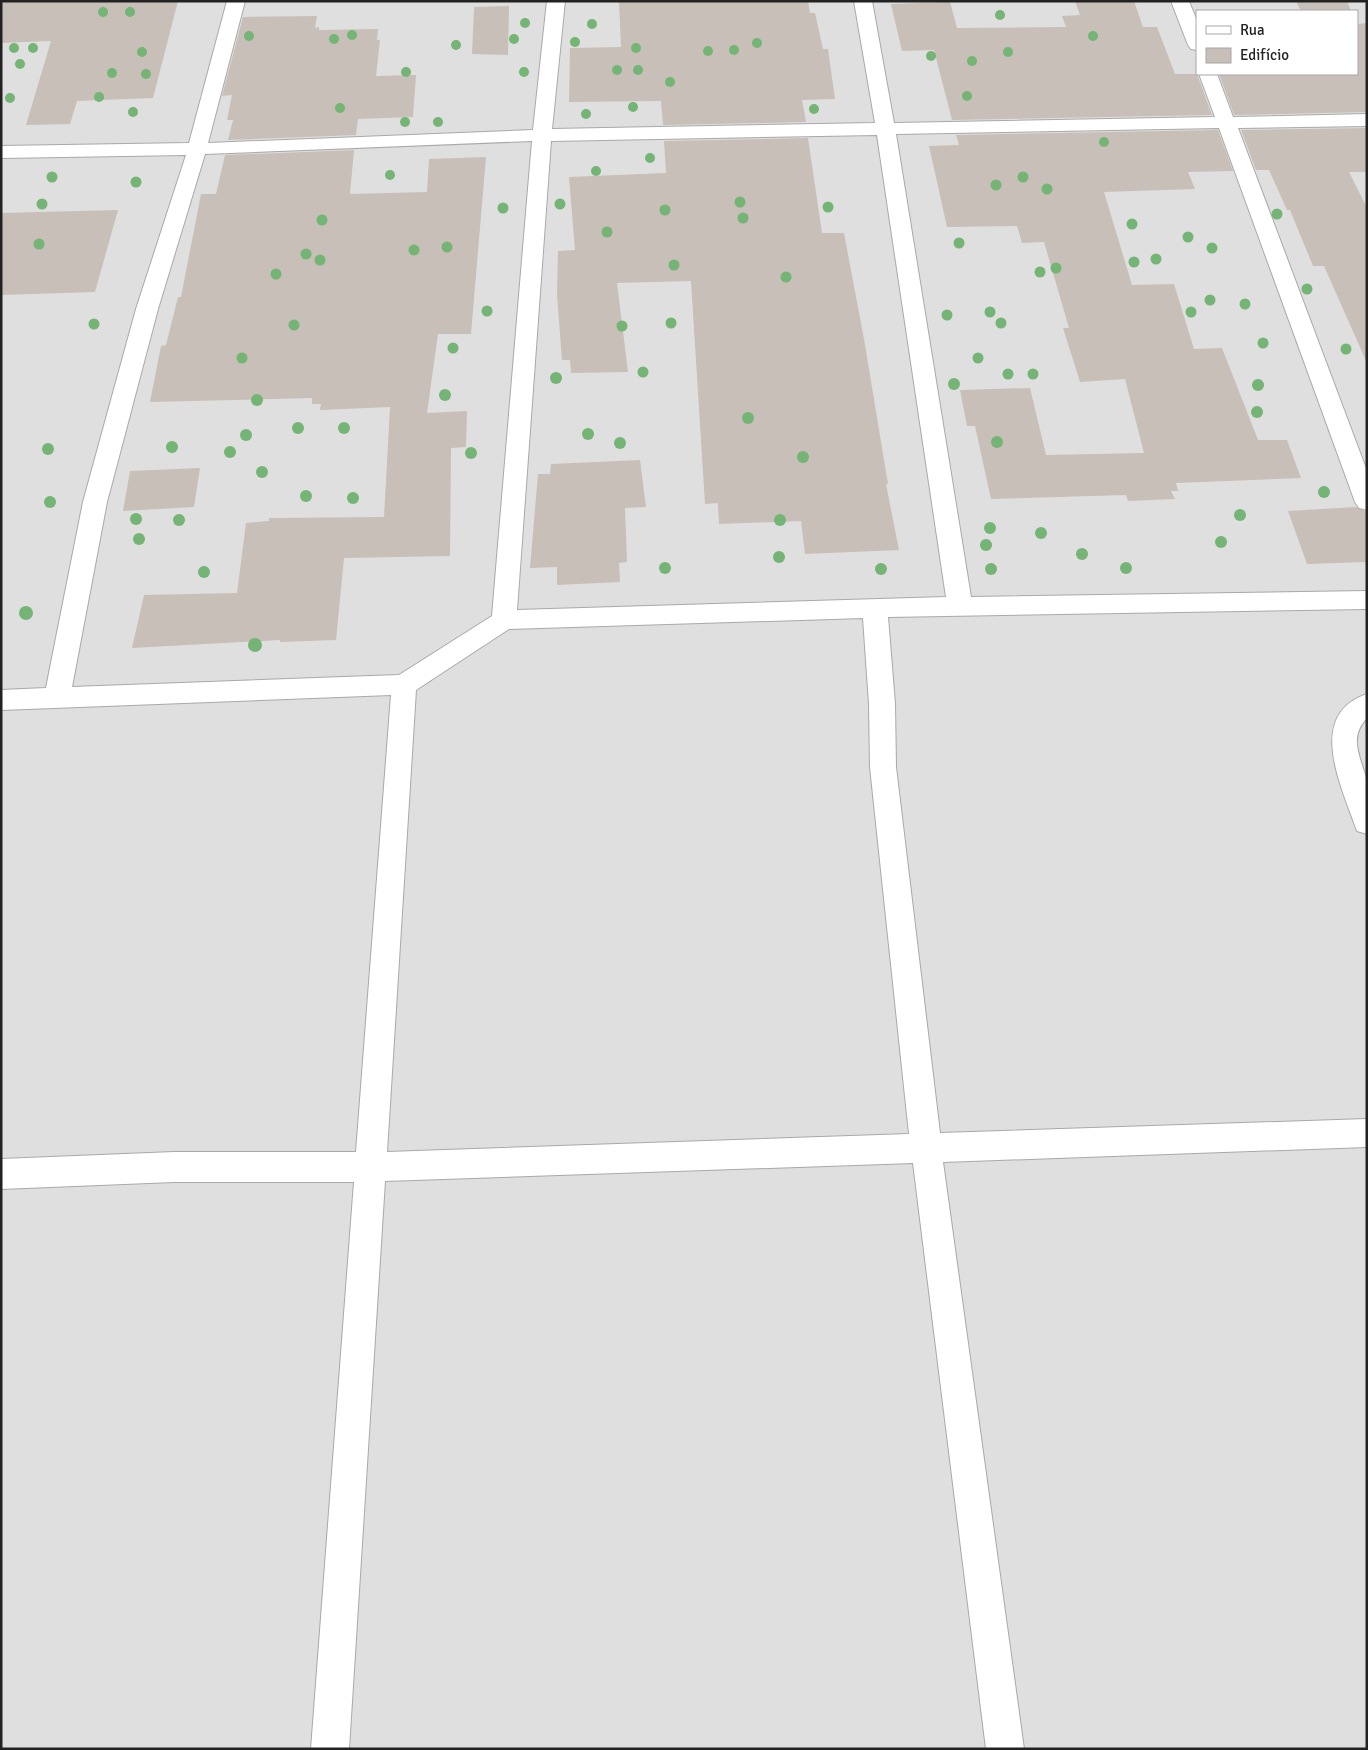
<svg xmlns="http://www.w3.org/2000/svg" width="1368" height="1750" viewBox="0 0 1368 1750" font-family="Signika,sans-serif">
	<style>
		.residential { fill: #e0dfdf; fill-rule: evenodd }
		.building { fill: #c7bfb8 }
		.lines { fill: none; stroke-linecap: round; stroke-linejoin: round }
		.minor-casing { stroke: #a9a9a9; stroke-width: 2 }
		.minor { fill: #fff; fill-rule: evenodd }
		.tree { fill: #74b475 }
	</style>
	<rect width="100%" height="100%" fill="#f2efe9"/>
	<path class="residential" d="M1,1h1366v1748h-1366zM1197,11h160v63h-160z"/>
	<path class="building" d="M1,1h177l-25,97 -76,3 -7,23 -44,1 25,-84 -50,2z
		M619,1h189l2,12h5l8,36h5l7,50 -33,1 4,22 -143,3 -2,-24 -92,1 1,-54 51,-1z
		M1075,1h59l9,26h14l18,47h22l15,41 -260,5 -18,-70 -32,1 -11,-47 59,-2 7,26 109,-1 -4,-11 18,-1z
		M1296,1h51l4,10h-50z
		M509,6l-1,49 -36,-1 2,-47z
		M317,16l-2,12 4,-1v3l59,-1 -1,11h3l-4,36 40,-1 -3,42 -55,2 -2,16 -128,5 5,-20h-6l5,-25 -10,1 21,-79z
		M1367,23v89l-133,3 -15,-41h138v-50z
		M1367,128v44h-18l18,36v155l-43,-97h-11l-23,-56h-3l-18,-40h-13l-15,-40z
		M1218,130l15,41 -45,1 7,17 -91,3 28,93 42,-1 20,65 28,-1 36,92h29l14,38 -125,5 2,8h-7l4,8 -47,2 -2,-6 -135,4 -16,-73h-8l-7,-36 70,-2 16,67 98,-2 -19,-74 -45,3 -17,-54h6l-25,-86 -22,1 -5,-17 -70,1 -18,-81 30,-1 -3,-10z
		M808,138l14,95h22l20,106 24,145h-2l13,66 -94,4 -4,-33 -82,3 -1,-21 -13,1 -14,-223 -74,2 11,89 -57,1 -1,-13h-8l-5,-65 1,-44 17,-1 -6,-73 97,-4 -2,-32z
		M354,150l-4,44 77,-2 2,-33 57,-2 -15,177h-33l-11,79 40,-2 -1,36 -15,1 -1,108 -106,2 -8,82 -56,2v-2l-148,8 12,-53 93,-2 9,-70 23,-2v-3l115,-1 6,-110 -70,3 1,-6h-9v-6l-162,4 11,-56 5,-1 12,-48h3l20,-103h15l9,-39z
		M118,210l-23,82 -94,3v-82z
		M640,460l6,47 -21,1 2,54 -8,1 1,19 -63,3v-18l-27,1 8,-94h12l1,-10z
		M200,468l-6,39 -71,4 7,-40z
		M1356,507l11,5v50l-60,2 -19,-53z"/>
	<g class="lines">
		<g class="minor-casing">
			<path id="minor" d="M227,1h18l-37,142 325,-13 14,-129h18l-13,128 323,-6 -21,-122h18l22,122 321,-6 -16,-43h18l16,43 134,-3v12l-129,2 129,343v39l-8,-2 -4,-6 -136,-374 -323,6 75,463 396,-6v18l-479,8 7,87 1,63 44,366 427,-14v28l-424,15 81,587h-38l-73,-586 -528,18 -36,568h-38l43,-567h-180l-173,7v-30l173,-7h182l35,-457 -390,15v-20l45,-2 37,-186 53,-193 50,-154 -185,3v-12l188,-3zM877,135l69,462 -429,13 34,-469zM532,141l-40,475 -93,59 -327,12 35,-185 51,-193 47,-155zM863,618l6,86 1,63 39,367 -522,18 29,-462 93,-61z
				M1171,1h18l8,20v29l-6,-1 -3,-4z
				M1367,694v24c-20,21 -5,41 0,64 1,16 0,36 0,52l-10,-3 -3,-8c-14,-40 -47,-109 13,-129z"/>
		</g>
		<use href="#minor" class="minor"/>
	</g>
	<g class="tree">
		<circle cx="103" cy="12" r="5"/>
		<circle cx="130" cy="12" r="5"/>
		<circle cx="1000" cy="15" r="5"/>
		<circle cx="525" cy="23" r="5"/>
		<circle cx="592" cy="24" r="5"/>
		<circle cx="352" cy="35" r="5"/>
		<circle cx="249" cy="36" r="5"/>
		<circle cx="1093" cy="36" r="5"/>
		<circle cx="334" cy="39" r="5"/>
		<circle cx="514" cy="39" r="5"/>
		<circle cx="575" cy="42" r="5"/>
		<circle cx="757" cy="43" r="5"/>
		<circle cx="456" cy="45" r="5"/>
		<circle cx="14" cy="48" r="5"/>
		<circle cx="33" cy="48" r="5"/>
		<circle cx="636" cy="48" r="5"/>
		<circle cx="734" cy="50" r="5"/>
		<circle cx="708" cy="51" r="5"/>
		<circle cx="142" cy="52" r="5"/>
		<circle cx="1008" cy="52" r="5"/>
		<circle cx="931" cy="56" r="5"/>
		<circle cx="972" cy="61" r="5"/>
		<circle cx="20" cy="64" r="5"/>
		<circle cx="617" cy="70" r="5"/>
		<circle cx="638" cy="70" r="5"/>
		<circle cx="406" cy="72" r="5"/>
		<circle cx="524" cy="72" r="5"/>
		<circle cx="112" cy="73" r="5"/>
		<circle cx="146" cy="74" r="5"/>
		<circle cx="670" cy="82" r="5"/>
		<circle cx="967" cy="96" r="5"/>
		<circle cx="99" cy="97" r="5"/>
		<circle cx="10" cy="98" r="5"/>
		<circle cx="633" cy="107" r="5"/>
		<circle cx="340" cy="108" r="5"/>
		<circle cx="814" cy="109" r="5"/>
		<circle cx="133" cy="112" r="5"/>
		<circle cx="586" cy="114" r="5"/>
		<circle cx="405" cy="122" r="5"/>
		<circle cx="438" cy="122" r="5"/>
		<circle cx="1104" cy="142" r="5"/>
		<circle cx="650" cy="158" r="5"/>
		<circle cx="596" cy="171" r="5"/>
		<circle cx="390" cy="175" r="5"/>
		<circle cx="52" cy="177" r="5.5"/>
		<circle cx="1023" cy="177" r="5.5"/>
		<circle cx="136" cy="182" r="5.5"/>
		<circle cx="996" cy="185" r="5.5"/>
		<circle cx="1047" cy="189" r="5.5"/>
		<circle cx="740" cy="202" r="5.5"/>
		<circle cx="42" cy="204" r="5.5"/>
		<circle cx="560" cy="204" r="5.5"/>
		<circle cx="828" cy="207" r="5.5"/>
		<circle cx="503" cy="208" r="5.5"/>
		<circle cx="665" cy="210" r="5.5"/>
		<circle cx="1277" cy="214" r="5.5"/>
		<circle cx="743" cy="218" r="5.5"/>
		<circle cx="322" cy="220" r="5.5"/>
		<circle cx="1132" cy="224" r="5.5"/>
		<circle cx="607" cy="232" r="5.5"/>
		<circle cx="1188" cy="237" r="5.5"/>
		<circle cx="959" cy="243" r="5.5"/>
		<circle cx="39" cy="244" r="5.5"/>
		<circle cx="447" cy="247" r="5.5"/>
		<circle cx="1212" cy="248" r="5.5"/>
		<circle cx="414" cy="250" r="5.5"/>
		<circle cx="306" cy="254" r="5.5"/>
		<circle cx="1156" cy="259" r="5.5"/>
		<circle cx="320" cy="260" r="5.5"/>
		<circle cx="1134" cy="262" r="5.5"/>
		<circle cx="674" cy="265" r="5.5"/>
		<circle cx="1056" cy="268" r="5.5"/>
		<circle cx="1040" cy="272" r="5.5"/>
		<circle cx="276" cy="274" r="5.5"/>
		<circle cx="786" cy="277" r="5.5"/>
		<circle cx="1307" cy="289" r="5.5"/>
		<circle cx="1210" cy="300" r="5.5"/>
		<circle cx="1245" cy="304" r="5.5"/>
		<circle cx="487" cy="311" r="5.5"/>
		<circle cx="990" cy="312" r="5.5"/>
		<circle cx="1191" cy="312" r="5.5"/>
		<circle cx="947" cy="315" r="5.5"/>
		<circle cx="671" cy="323" r="5.5"/>
		<circle cx="1001" cy="323" r="5.5"/>
		<circle cx="94" cy="324" r="5.5"/>
		<circle cx="294" cy="325" r="5.5"/>
		<circle cx="622" cy="326" r="5.5"/>
		<circle cx="1263" cy="343" r="5.5"/>
		<circle cx="453" cy="348" r="5.5"/>
		<circle cx="1346" cy="349" r="5.5"/>
		<circle cx="242" cy="358" r="5.5"/>
		<circle cx="978" cy="358" r="5.5"/>
		<circle cx="643" cy="372" r="5.5"/>
		<circle cx="1008" cy="374" r="5.5"/>
		<circle cx="1033" cy="374" r="5.5"/>
		<circle cx="556" cy="378" r="6"/>
		<circle cx="954" cy="384" r="6"/>
		<circle cx="1258" cy="385" r="6"/>
		<circle cx="445" cy="395" r="6"/>
		<circle cx="257" cy="400" r="6"/>
		<circle cx="1257" cy="412" r="6"/>
		<circle cx="748" cy="418" r="6"/>
		<circle cx="298" cy="428" r="6"/>
		<circle cx="344" cy="428" r="6"/>
		<circle cx="588" cy="434" r="6"/>
		<circle cx="246" cy="435" r="6"/>
		<circle cx="997" cy="442" r="6"/>
		<circle cx="620" cy="443" r="6"/>
		<circle cx="172" cy="447" r="6"/>
		<circle cx="48" cy="449" r="6"/>
		<circle cx="230" cy="452" r="6"/>
		<circle cx="471" cy="453" r="6"/>
		<circle cx="803" cy="457" r="6"/>
		<circle cx="262" cy="472" r="6"/>
		<circle cx="1324" cy="492" r="6"/>
		<circle cx="306" cy="496" r="6"/>
		<circle cx="353" cy="498" r="6"/>
		<circle cx="50" cy="502" r="6"/>
		<circle cx="1240" cy="515" r="6"/>
		<circle cx="136" cy="519" r="6"/>
		<circle cx="179" cy="520" r="6"/>
		<circle cx="780" cy="520" r="6"/>
		<circle cx="990" cy="528" r="6"/>
		<circle cx="1041" cy="533" r="6"/>
		<circle cx="139" cy="539" r="6"/>
		<circle cx="1221" cy="542" r="6"/>
		<circle cx="986" cy="545" r="6"/>
		<circle cx="1082" cy="554" r="6"/>
		<circle cx="779" cy="557" r="6"/>
		<circle cx="665" cy="568" r="6"/>
		<circle cx="1126" cy="568" r="6"/>
		<circle cx="881" cy="569" r="6"/>
		<circle cx="991" cy="569" r="6"/>
		<circle cx="204" cy="572" r="6"/>
		<circle cx="26" cy="613" r="7"/>
		<circle cx="255" cy="645" r="7"/>
	</g>
	<rect width="1368" height="1750" fill="none" stroke="#222222" stroke-width="5"/>
	<rect x="1196" y="10" width="162" height="65" fill="#ffffff" stroke="#a7a7a7"/>
	<rect x="1206" y="26" width="25" height="8" fill="#ffffff" stroke="#a7a7a7"/>
	<text x="1240" y="35" font-size="15" fill="#222222">Rua</text>
	<rect x="1206" y="48" width="25" height="15" fill="#c7bfb8" stroke="#a7a7a7"/>
	<text x="1240" y="60" font-size="15" fill="#222222">Edifício</text>
</svg>
